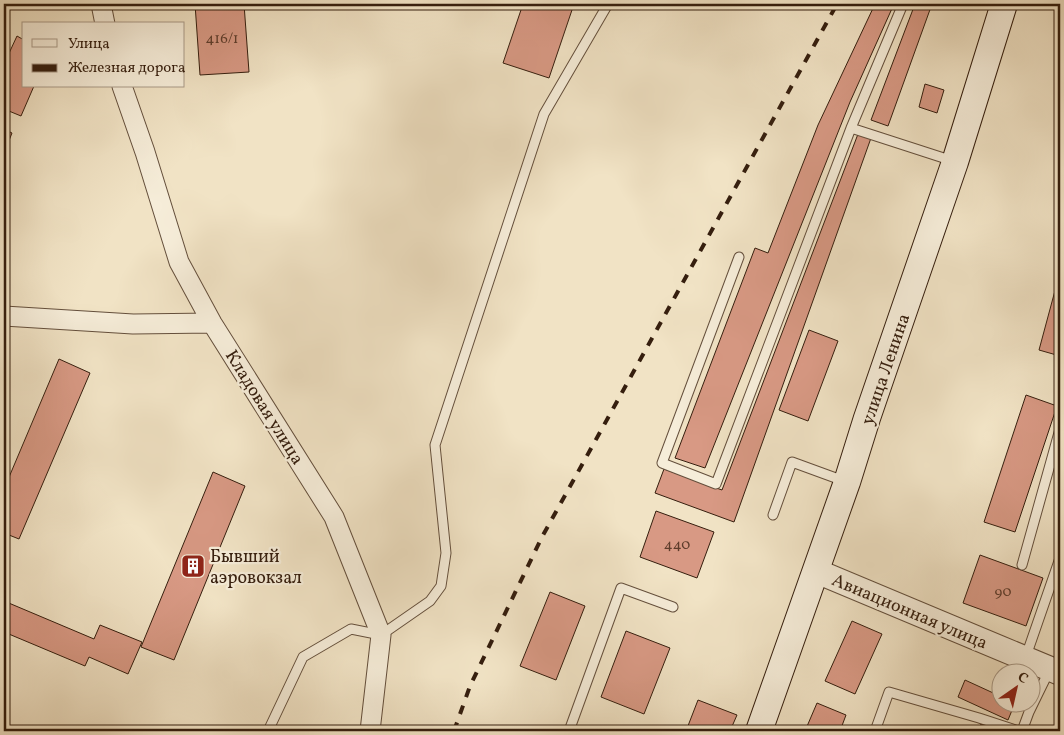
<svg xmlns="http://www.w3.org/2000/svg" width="1064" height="735" viewBox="0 0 1064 735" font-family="Vollkorn,serif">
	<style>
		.building { fill: #d89984; stroke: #351e0e }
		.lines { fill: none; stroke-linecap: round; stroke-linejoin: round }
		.service-casing { stroke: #644f3c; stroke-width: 11 }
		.minor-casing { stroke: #644f3c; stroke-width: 21 }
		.tertiary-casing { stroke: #644f3c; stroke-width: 26 }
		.secondary-casing { stroke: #351e0e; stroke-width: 28 }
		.service { stroke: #f6edd9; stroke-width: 9 }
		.minor { stroke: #f6edd9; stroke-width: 19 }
		.tertiary { stroke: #f6edd9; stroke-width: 24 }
		.secondary { stroke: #f6edd9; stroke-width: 26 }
		.rail { stroke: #351e0e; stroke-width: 4; stroke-dasharray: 9 9; stroke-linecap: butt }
		.labels { text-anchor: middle; stroke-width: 4.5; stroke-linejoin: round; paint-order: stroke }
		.number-label { font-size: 15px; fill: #5e3d2c }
		.street-label { font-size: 18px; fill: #351e0e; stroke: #f6edd9 }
		.poi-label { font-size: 18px; fill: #351e0e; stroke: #f6edd9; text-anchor: start }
	</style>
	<rect width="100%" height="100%" fill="#f1e3c5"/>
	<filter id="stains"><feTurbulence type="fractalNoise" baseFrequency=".004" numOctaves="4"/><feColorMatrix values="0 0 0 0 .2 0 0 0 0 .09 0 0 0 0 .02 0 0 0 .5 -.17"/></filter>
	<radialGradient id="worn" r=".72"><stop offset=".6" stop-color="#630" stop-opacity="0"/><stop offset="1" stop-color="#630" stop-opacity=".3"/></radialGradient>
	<path class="building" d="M195,4h49l5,68 -49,3z
		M523,4h51l-25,74 -46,-15z
		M875,4h19l-44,98 -145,366 -30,-10 80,-210 13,5 50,-128z
		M915,4h17l-44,122 -17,-6z
		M17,36l7,4v46h10l-13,30 -17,-7v-45z
		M925,84l19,6 -7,23 -18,-6z
		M4,129l8,4 -8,20z
		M858,134l13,4 -137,384 -79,-29 9,-24 58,21z
		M1060,272v84l-21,-6z
		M809,330l29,11 -30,80 -29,-11z
		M59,359l31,14 -71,166 -15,-6v-44z
		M1026,395l31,11 -42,126 -31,-10z
		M213,472l32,14 -71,174 -33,-13z
		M656,511l58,21 -17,46 -57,-21z
		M980,555l63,23 -17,48 -63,-23z
		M4,559l4,2 -4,10z
		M550,592l35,14 -29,74 -36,-14z
		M4,601l90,38 6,-14 42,17 -14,32 -39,-17 -4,9 -81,-34z
		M852,621l30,13 -27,60 -30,-13z
		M626,631l44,17 -26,66 -43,-17z
		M965,680l37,17v5l13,1 -7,17 -50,-23z
		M698,700l39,15 -7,16h-44z
		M817,703l29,12 -6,16h-35z
		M1060,719v12h-5z
		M981,724l15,7h-18z
		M45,726l9,5h-11z"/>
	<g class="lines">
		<g class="service-casing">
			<path id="service" d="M851,128l102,33
				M739,257l-77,206 54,21 135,-356 52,-124
				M773,515l19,-53 52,19
				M1022,565l38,-136
				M1025,659l35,-101
				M268,731l35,-74 48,-28 30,6 49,-34 11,-15 5,-33 -11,-108 109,-331 64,-110
				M569,731l52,-143 52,19
				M875,731l14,-39 90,26 40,13
				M1022,731l7,-19 21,-43"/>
		</g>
		<g class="minor-casing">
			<path id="minor" d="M101,4l4,20
				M122,86l23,66 34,110 33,61 122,194 47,118 -11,96
				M4,316l129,8 79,-1"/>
		</g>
		<g class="tertiary-casing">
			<path id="tertiary" d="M816,571l184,77 60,25"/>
		</g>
		<g class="secondary-casing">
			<path id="secondary" d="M759,731l88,-249 20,-64 88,-256 49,-158"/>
		</g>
		<use href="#service" class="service"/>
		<use href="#minor" class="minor"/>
		<use href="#tertiary" class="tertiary"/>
		<use href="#secondary" class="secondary"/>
		<path class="rail" d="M454,731l16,-45 72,-149 295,-533"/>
	</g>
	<defs>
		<g id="building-square" transform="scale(1.25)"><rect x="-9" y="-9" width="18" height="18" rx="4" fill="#8f2418" stroke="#f6edd9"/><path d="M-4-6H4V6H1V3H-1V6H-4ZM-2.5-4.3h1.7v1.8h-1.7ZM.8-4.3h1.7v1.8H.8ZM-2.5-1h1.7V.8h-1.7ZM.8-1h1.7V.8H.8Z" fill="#fff"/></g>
	</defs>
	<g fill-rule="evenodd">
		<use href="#building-square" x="193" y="566"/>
	</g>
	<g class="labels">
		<g class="number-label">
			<text x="222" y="43">416/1</text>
			<text x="677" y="549">440</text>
			<text x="1003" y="596">90</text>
		</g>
		<g class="street-label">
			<text transform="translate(885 369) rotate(-71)" y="6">улица Ленина</text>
			<text transform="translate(265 407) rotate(58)" y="6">Кладовая улица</text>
			<text transform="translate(910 611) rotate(23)" y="6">Авиационная улица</text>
		</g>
		<g class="poi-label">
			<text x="210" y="562">Бывший<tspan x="210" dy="21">аэровокзал</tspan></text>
		</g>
	</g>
	<rect width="1064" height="735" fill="none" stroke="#f1e3c5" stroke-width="20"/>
	<rect x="5" y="5" width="1054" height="725" fill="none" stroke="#351e0e" stroke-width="2.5"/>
	<rect x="10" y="10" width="1044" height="715" fill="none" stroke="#351e0e"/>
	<rect x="22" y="22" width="162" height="65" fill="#f6edd9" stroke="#a99a88"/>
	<rect x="32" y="39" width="25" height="8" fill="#f6edd9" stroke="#a99a88"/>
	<text x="68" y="48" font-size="15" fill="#351e0e">Улица</text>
	<rect x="32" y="64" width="25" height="8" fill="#351e0e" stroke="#a99a88"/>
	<text x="68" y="72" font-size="15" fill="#351e0e">Железная дорога</text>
	<g transform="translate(1016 688) rotate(34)"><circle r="24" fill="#f6edd9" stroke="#a99a88"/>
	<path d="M0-4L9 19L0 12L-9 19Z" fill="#8f2418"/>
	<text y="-8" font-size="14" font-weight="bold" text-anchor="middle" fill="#351e0e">С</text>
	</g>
	<rect width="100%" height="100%" filter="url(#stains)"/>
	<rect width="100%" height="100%" fill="url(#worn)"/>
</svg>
